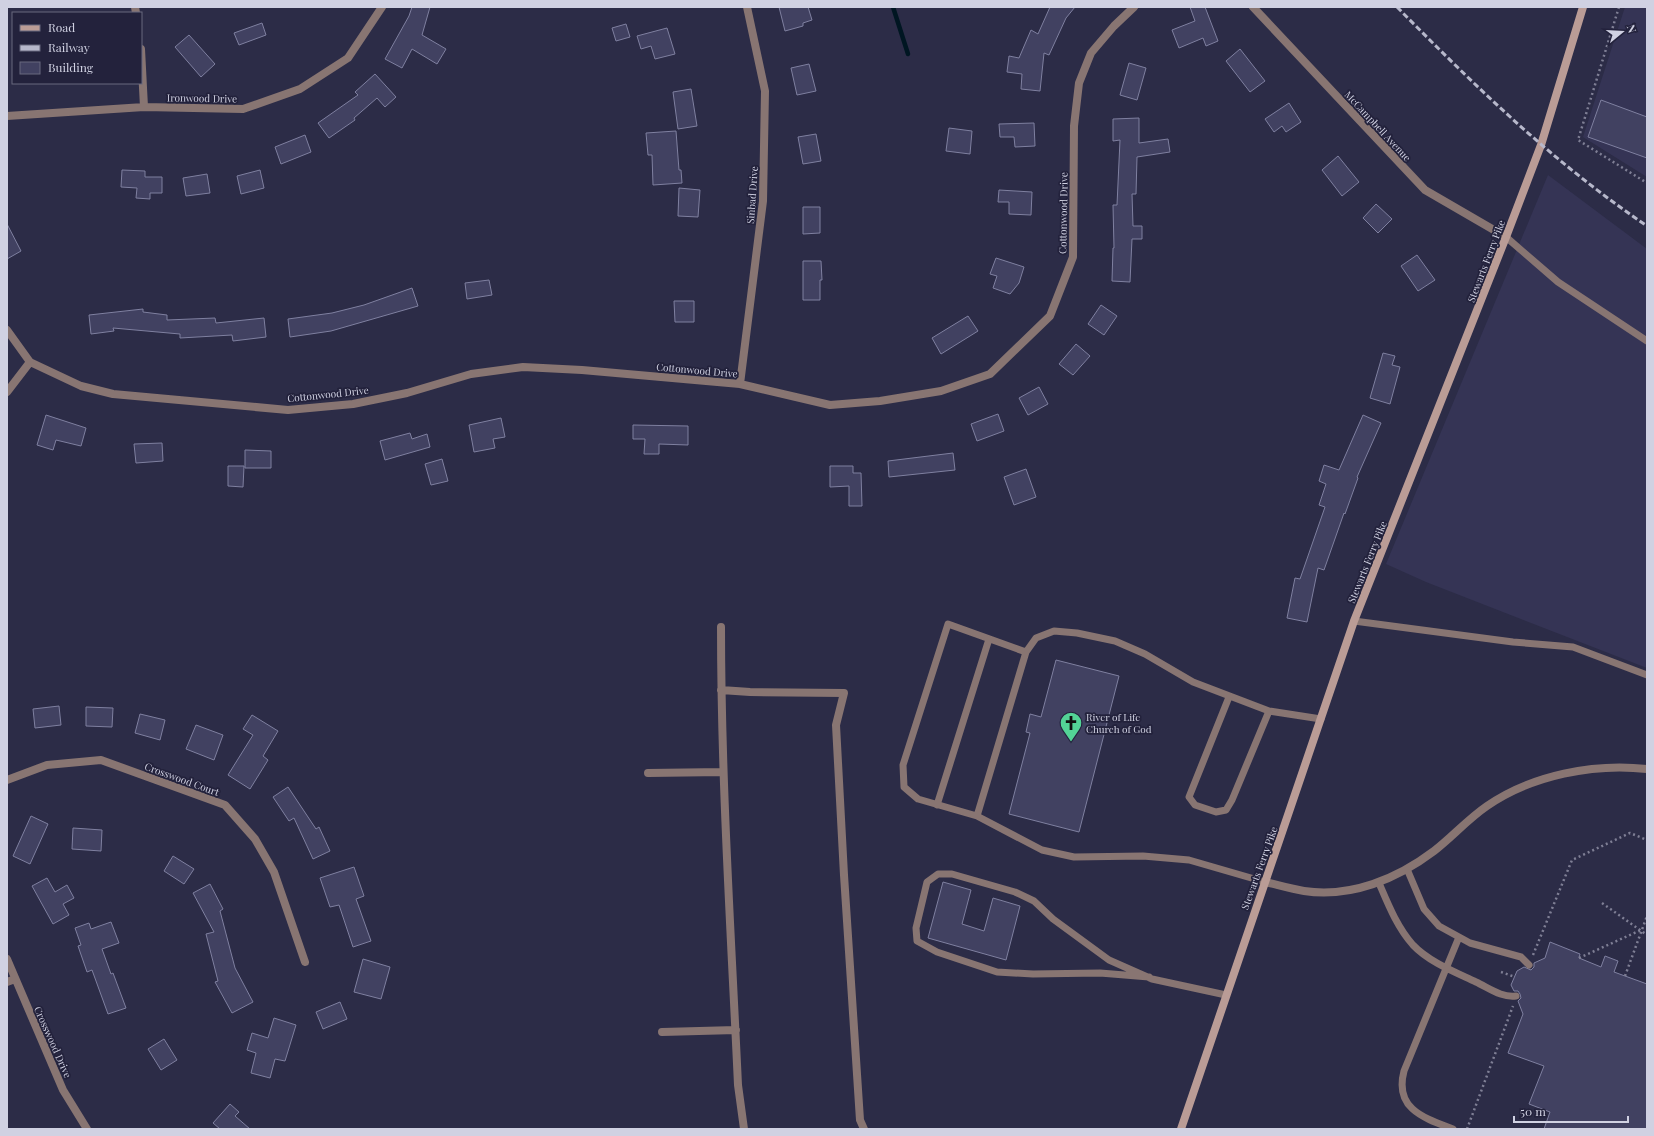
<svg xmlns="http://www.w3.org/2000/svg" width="1654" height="1136" viewBox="0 0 1654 1136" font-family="'Playfair Display',serif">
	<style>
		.built { fill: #353455 }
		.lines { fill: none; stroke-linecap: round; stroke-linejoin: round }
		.stream { stroke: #001622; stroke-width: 4.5 }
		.building { fill: #414161; stroke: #7f80a0 }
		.path { stroke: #7f7f95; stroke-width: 2.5; stroke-dasharray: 2 3; stroke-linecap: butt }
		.service { stroke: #887572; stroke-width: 7 }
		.minor { stroke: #887572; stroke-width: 8 }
		.tertiary { stroke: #887572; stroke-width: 8 }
		.secondary { stroke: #ba9c96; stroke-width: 8 }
		.rail { stroke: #b7b8cb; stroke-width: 3; stroke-dasharray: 6 3; stroke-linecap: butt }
		.labels { text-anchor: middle; stroke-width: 3.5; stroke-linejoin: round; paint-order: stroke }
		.street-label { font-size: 10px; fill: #d0d1e2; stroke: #23223c }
		.poi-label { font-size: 10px; fill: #d0d1e2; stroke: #23223c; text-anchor: start }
	</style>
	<rect width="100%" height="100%" fill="#2c2c47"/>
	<path class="built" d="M1625,7h22v170l-64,-40z
		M1548,175l99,74v419l-221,-86 -40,-18z"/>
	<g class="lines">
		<path class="stream" d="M893,7l15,47"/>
	</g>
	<path class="building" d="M412,7h18l-8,28 24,14 -9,15 -25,-15 -10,19 -17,-9 24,-43z
		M779,7h29l4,13 -9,3v3l-18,5z
		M1050,7h25l-9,11 -17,37 -5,-2 -4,38 -19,-2 1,-15 -15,-2 2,-16 10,2 12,-28 7,4z
		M1190,7h15l13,34 -12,5 -3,-8 -24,10 -7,-18 23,-9z
		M262,23l4,12 -27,10 -5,-12z
		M626,24l4,13 -14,4 -4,-13z
		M667,28l8,26 -20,5 -4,-13 -10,3 -4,-13z
		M189,35l26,29 -14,13 -26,-30z
		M1240,49l25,32 -15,11 -24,-31z
		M1129,63l17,5 -9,32 -17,-5z
		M809,64l7,27 -19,4 -6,-27z
		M375,74l21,23 -11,10 -8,-9 -23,20 1,2 -26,18 -11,-15 40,-28 -3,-3z
		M691,89l6,37 -19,3 -5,-37z
		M1601,100l46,17v41l-59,-21z
		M1289,103l12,19 -15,10 -4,-6 -8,6 -9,-13z
		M1139,118v25l29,-4 2,13 -33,5 -1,37h-4l1,32h9v13h-10l-2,43 -18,-1 1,-33h1l-1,-43h4l3,-65 -7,1v-22z
		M1034,123l1,23 -20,1 -1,-10h-14l-1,-13z
		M949,128l23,3 -2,23 -24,-3z
		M676,131l3,39h2l1,13 -29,2 -1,-30h-4l-2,-22z
		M816,134l5,27 -18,3 -5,-27z
		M305,135l6,17 -30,12 -6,-17z
		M1338,156l21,26 -17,14 -20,-26z
		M122,170l23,1v6h17v16h-12v6l-14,-1 1,-10 -16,-1z
		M260,170l4,18 -23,6 -4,-18z
		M207,174l3,19 -24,3 -3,-18z
		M679,188l21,2 -2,27 -20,-1z
		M999,190l33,2 -1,23 -22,-1v-12h-11z
		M1376,204l16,15 -14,14 -15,-15z
		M803,207h17v26l-17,1z
		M7,224l14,27 -14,8z
		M1417,255l18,25 -17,11 -17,-25z
		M996,258l28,9 -5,16 -9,11 -17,-6 4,-12 -7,-2z
		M803,261h18l1,19h-2v20h-17z
		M489,280l3,15 -25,4 -2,-16z
		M412,288l6,18 -87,25 -41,6 -2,-18 44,-6 32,-8z
		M674,301h20v21h-19z
		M1101,305l16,11 -13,19 -16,-11z
		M143,309v3l24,3v5l48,-2 1,5 48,-5 2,19 -33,4 -1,-6 -52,3v-4l-67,-6 1,3 -23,3 -2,-19z
		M968,316l10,15 -37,23 -9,-16z
		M1076,344l14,12 -17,19 -14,-11z
		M1383,353l12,3 -3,9 8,2 -10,37 -20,-6z
		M1039,387l9,17 -20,11 -9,-17z
		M998,414l6,17 -27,10 -6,-17z
		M46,415l40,13 -5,18 -25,-6 -3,10 -16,-5z
		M1363,415l18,8 -24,54 1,1 -13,36 -1,-1 -20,57 -6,-2 -11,54 -20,-4 8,-40 5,1 25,-72 -6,-2 7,-21 -7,-3 5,-16 15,5z
		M501,418l4,19 -12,2 2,9 -21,4 -5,-27z
		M633,425l55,1v19l-29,-1v10h-15l1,-15h-12z
		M410,433l2,6 15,-5 3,13 -45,13 -5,-19z
		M162,443l1,18 -27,2 -2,-19z
		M245,450l26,1v17h-26z
		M953,453l2,17 -66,7 -1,-16z
		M442,459l6,22 -17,4 -6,-21z
		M228,466h16l-1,21 -15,-1z
		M830,466h23v7h8l1,33h-13v-20l-19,1z
		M1026,469l10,28 -22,8 -10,-28z
		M1056,660l63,16 -40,156 -70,-18 21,-81 -4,-1 4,-18 11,3z
		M59,706l2,19 -26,3 -2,-19z
		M86,707l27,1 -1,19 -26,-1z
		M140,714l25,6 -5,20 -25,-7z
		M252,715l26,16 -15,25 5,4 -18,29 -22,-14 25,-40 -10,-6z
		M196,725l27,10 -9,25 -28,-11z
		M288,787l28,42 3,-2 11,24 -17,8 -19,-41 -5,3 -16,-24z
		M31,816l17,8 -18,40 -17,-8z
		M73,828l29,2 -1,21 -29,-2z
		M173,856l21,13 -10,15 -20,-13z
		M354,867l10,29 -8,3 15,42 -18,6 -14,-42 -9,2 -10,-29z
		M47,878l8,14 12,-7 7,13 -11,6 6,11 -16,9 -21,-38z
		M943,882l28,8 -9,34 22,7 9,-33 27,8 -14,54 -78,-22z
		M210,884l13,25 -3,2 15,57 18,34 -21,11 -17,-31 3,-1 -12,-47 8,-2 -21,-39z
		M111,922l8,21 -17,6 9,25 2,-1 13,35 -18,6 -16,-44 -5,2 -9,-26 3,-1 -6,-17 14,-5 2,6z
		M1550,942l30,12 -1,4 22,9 4,-11 13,5 -4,11 33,12v145h-103l6,-17 -21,-8 15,-38 -36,-13 15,-39 -5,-13 3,-3 -1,-4 -2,-3h-4l-3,-6 6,-14 7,-4 7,3 3,-3v-4l11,-5z
		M363,959l27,8 -9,32 -27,-7z
		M340,1002l7,17 -24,10 -7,-17z
		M274,1018l22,7 -11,36 -10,-2 -5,19 -19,-5 5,-20 -9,-3 5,-17 16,5z
		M164,1039l13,21 -16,10 -13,-21z
		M230,1104l9,8 -4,4 15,13h-30l-7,-6z"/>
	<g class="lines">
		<path class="path" d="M1619,7l-41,133 69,43
			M1602,903l45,32
			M1533,955l39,-95 58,-27 17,7
			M1579,958l62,-28
			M1501,972l14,5
			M1625,976l22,-60
			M1467,1129l46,-123"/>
		<path class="service" d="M1506,237l52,45 89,59
			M1354,621l159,21 60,5 74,28
			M1026,652l-78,-28 -45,141 1,22 14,12 59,17 65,34 32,7 69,-1 46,4 76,22
			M1229,697l-40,100 6,8 21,7 10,-2 6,-10 37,-89
			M937,805l52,-166
			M977,816l49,-164 10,-14 18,-7 23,2 38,8 30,13 48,28 76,29 52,8
			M1407,869l17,40 15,17 31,17 51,14 8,8
			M1379,883c9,21 18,44 34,62 16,17 42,27 63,37 13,6 26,16 40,14
			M1149,977l-49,-4 -67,1 -36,-2 -60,-20 -20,-11 -1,-13 11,-46 11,-8h14l63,18 19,9 19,18 56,41 43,19 74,16
			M1453,1129c-29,-11 -59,-20 -49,-58l55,-134"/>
		<path class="minor" d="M135,7l1,6
			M141,49l3,58
			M7,116l137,-9 99,2 57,-20 48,-31 34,-51
			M7,330l23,32 51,24 32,8 175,16 65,-6 54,-11 64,-19 52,-7 59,3 158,14 90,21 50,-4 61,-10 49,-17 60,-58 23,-59 1,-131 5,-43 12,-30 23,-27 20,-19
			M740,384l23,-183 2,-110 -18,-84
			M7,392l23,-30
			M721,627c0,153 10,305 17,458l6,44
			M721,690l29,2 94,1 -8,32 8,150 16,245 4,9
			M648,773l75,-1
			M7,780l40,-15 54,-5 124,45 30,34 19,33 31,90
			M1265,882c13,3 26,7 39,9 47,7 93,-12 130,-40 18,-14 34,-32 53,-45 45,-31 107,-43 160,-37
			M7,959l56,131 24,39
			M7,982l8,-3
			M662,1032l74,-2"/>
		<path class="tertiary" d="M1253,7l172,183 81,47"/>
		<path class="secondary" d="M1181,1129l173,-508 152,-384 35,-92 42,-138"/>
		<path class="rail" d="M1397,7c79,80 157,156 250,219"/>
	</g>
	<defs>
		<g id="church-pin" transform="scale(1.15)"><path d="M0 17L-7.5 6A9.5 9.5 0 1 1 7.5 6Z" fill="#53d396" stroke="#23223c"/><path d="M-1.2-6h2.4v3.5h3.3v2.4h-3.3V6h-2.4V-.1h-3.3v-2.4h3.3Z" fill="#111"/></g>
	</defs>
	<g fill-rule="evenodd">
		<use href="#church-pin" x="1071" y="723"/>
	</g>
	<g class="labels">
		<g class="street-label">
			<text transform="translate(202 98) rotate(1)" y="4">Ironwood Drive</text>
			<text transform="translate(1378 126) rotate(47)" y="4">McCampbell Avenue</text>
			<text transform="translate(752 195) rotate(-86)" y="4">Sinbad Drive</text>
			<text transform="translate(1063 213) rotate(-89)" y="4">Cottonwood Drive</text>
			<text transform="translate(1486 261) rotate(-69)" y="4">Stewarts Ferry Pike</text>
			<text transform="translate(697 370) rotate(5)" y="4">Cottonwood Drive</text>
			<text transform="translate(328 394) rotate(-6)" y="4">Cottonwood Drive</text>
			<text transform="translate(1367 562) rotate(-68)" y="4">Stewarts Ferry Pike</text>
			<text transform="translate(182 779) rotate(20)" y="4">Crosswood Court</text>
			<text transform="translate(1259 868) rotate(-70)" y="4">Stewarts Ferry Pike</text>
			<text transform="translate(53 1042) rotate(66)" y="4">Crosswood Drive</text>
		</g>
		<g class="poi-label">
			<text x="1086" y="721">River of Life<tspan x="1086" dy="12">Church of God</tspan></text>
		</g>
	</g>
	<rect width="1654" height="1136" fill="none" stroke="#d0d1e2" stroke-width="16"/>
	<rect x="12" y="12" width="130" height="72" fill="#23223c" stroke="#68687e"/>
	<rect x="20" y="25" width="20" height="6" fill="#ba9c96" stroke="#68687e"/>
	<text x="48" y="32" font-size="12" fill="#d0d1e2">Road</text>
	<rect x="20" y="45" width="20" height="6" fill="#b7b8cb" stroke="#68687e"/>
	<text x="48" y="52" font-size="12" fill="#d0d1e2">Railway</text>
	<rect x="20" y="62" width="20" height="12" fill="#414161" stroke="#68687e"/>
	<text x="48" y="72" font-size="12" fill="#d0d1e2">Building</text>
	<g transform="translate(1622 32) rotate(72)" stroke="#23223c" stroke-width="3" paint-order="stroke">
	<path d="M0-3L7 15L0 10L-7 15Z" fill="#d0d1e2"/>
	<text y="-6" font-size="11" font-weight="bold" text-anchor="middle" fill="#d0d1e2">N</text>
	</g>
	<path d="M1514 1116v6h114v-6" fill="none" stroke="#d0d1e2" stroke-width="2"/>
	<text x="1520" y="1116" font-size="12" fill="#d0d1e2" stroke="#23223c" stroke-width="3" paint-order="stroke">50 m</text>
</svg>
